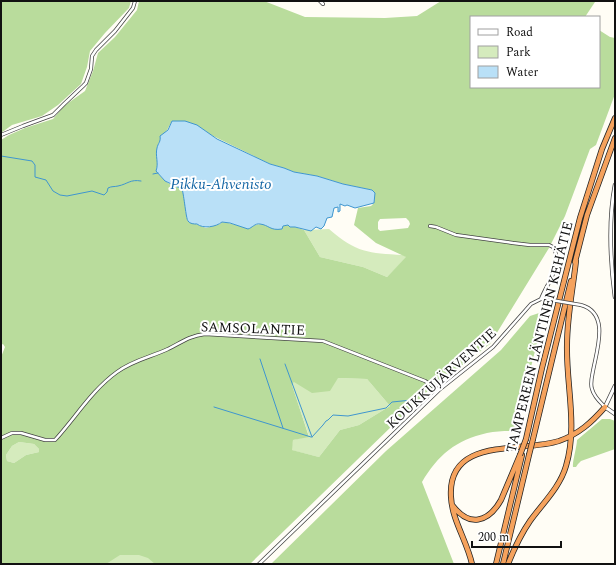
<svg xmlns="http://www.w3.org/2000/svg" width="616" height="565" viewBox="0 0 616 565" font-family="Spectral,serif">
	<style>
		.green { fill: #d5ebbd }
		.forest { fill: #b9dc9c; fill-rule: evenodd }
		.water { fill: #b9e0f7; stroke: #3f96cf }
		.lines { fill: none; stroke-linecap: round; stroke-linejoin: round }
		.stream { stroke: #3f96cf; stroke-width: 1 }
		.minor-casing { stroke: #444; stroke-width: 4 }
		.tertiary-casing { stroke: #444; stroke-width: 4.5 }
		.motorway-casing { stroke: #222; stroke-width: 6 }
		.minor { stroke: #fff; stroke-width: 2.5 }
		.tertiary { stroke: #fff; stroke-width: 3 }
		.motorway { stroke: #f5a25d; stroke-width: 4.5 }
		.minor-bridge-casing { stroke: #444; stroke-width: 4; stroke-linecap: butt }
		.motorway-bridge-casing { stroke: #222; stroke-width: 6; stroke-linecap: butt }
		.minor-bridge { stroke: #fff; stroke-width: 2.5 }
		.motorway-bridge { stroke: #f5a25d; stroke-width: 4.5 }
		.labels { text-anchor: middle; stroke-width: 4; stroke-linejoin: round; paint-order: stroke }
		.street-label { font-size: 14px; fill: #111; stroke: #fff }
		.water-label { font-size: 15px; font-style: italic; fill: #1768a6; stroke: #fff }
	</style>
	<rect width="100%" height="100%" fill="#fffdf5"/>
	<path class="green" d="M329,229c28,24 39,24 74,26l4,2 -20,20 -24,-10 -43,-10 -16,-27z
		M338,378l29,1 23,27 -31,19 -19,5 -21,27 -28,-7 2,-10 16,-4 -17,-51 2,-3z
		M19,442l15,2 5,5v3l-13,3 -12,8 -7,-2 -1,-6 6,-9z
		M126,549l17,3 16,12h-55z"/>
	<path class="forest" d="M1,1h130l-2,7 -24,25 -15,18 -3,16 -6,17 -23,21 -16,11 -30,9 -11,8z
		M139,1h125l41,16 80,1 32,-2 24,-15h151l3,1 -10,15h-114v70h128v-57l11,7 5,1v56l-19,51 -6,4 -25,67 -16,32 -59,96 -62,47 -178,173h-95l-7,-6 -9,-3h-19l-14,9h-105v-207l4,-10 -2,-3 -2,1v-205l8,-5 16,-7 28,-9 11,-13 21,-15 8,-20 5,-18 17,-16 22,-27zM172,121l34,10 3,3 61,30 14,4 10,4 23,4 26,8 29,6 2,13 -3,3 -13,2 -4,17 22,18 30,14 -19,20 -24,-10 -43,-10 -16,-27 -9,-3h-5l-2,-2c-9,2 -17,-1 -26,-1 -5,0 -8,2 -12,2 -10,1 -19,-3 -28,-4l-2,2 -14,4 -18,-7c-4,-8 -1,-19 -5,-28 -3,-7 -9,-7 -15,-10 -5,-3 -8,-8 -12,-12l2,-9 -1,-14zM406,218l3,3 1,3 -2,4 -28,3 -2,-2v-7l2,-3zM338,378l29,1 23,27 -31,19 -19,5 -21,27 -27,-7 1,-10 16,-3 -17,-52 2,-3 18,11 18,-2zM19,442l15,2 5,5v3l-13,3 -12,8 -7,-2 -1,-6 6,-9z
		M545,311l-30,120c-9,0 -19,0 -28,2 -31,7 -49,22 -65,49l32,82h-183l115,-113 115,-101 29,-34z
		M602,419h8l5,2v28l-34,12 -3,3 -2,3h-3c-1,-4 4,-21 4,-27z"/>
	<path class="water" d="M172,121h13l12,4 20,14 53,25 14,4 10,4 23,4 26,8 29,6 3,3 -1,10 -19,5 -8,-3 -2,1 -5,-2v7l-2,1v-5l-4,1 -2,9 -5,1 -3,8 -3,3 -5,-2 -5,4 -16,-4h-5l-2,-2 -5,1 -1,3c-12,2 -13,-4 -22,-5 -5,-1 -8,4 -12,5l-18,-6 -8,-1c-6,5 -19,7 -25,2 -3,0 -7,0 -9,-3 -2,-2 -4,-26 -6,-32l-17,-8 -9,-10c3,-8 -1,-15 1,-23 1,-5 4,-6 3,-12l8,-6z"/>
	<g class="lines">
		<path class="stream" d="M1,156l31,5 3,4v12l11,3 7,11 7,4 7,1 25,-5 12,4 3,-3 1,-4c4,-2 6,-1 10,-2 10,-2 12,-7 23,-5
			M153,174l5,-1
			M260,359l23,69
			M285,364l27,73
			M214,407l97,30
			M312,437l11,-12 3,-4 2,-1 5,-5 15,1 38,-8 6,-6 20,-2"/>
		<g class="minor-casing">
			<path id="minor" d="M320,1l3,3
				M1,135l22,-9 30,-11 11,-11 19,-18 3,-3 5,-14 1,-13 4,-6 19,-19 18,-23 2,-7
				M430,226l6,1 20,8 57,8 17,2h19l4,2c11,17 -6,36 -12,52
				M581,305c29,8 16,44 12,66 -1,5 -3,13 -1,18 2,8 8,13 13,18
				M1,438l11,-5h9l24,7h10c21,-23 37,-50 62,-68 16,-12 34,-15 51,-23 14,-7 21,-13 37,-15l118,7 102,40 14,9
				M259,564l180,-174 54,-43 38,-43 10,-5h4"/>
		</g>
		<g class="tertiary-casing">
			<path id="tertiary" d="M615,185c-7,37 -5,74 0,112
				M615,386l-10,21 10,7"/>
		</g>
		<g class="motorway-casing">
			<path id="motorway" d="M575,262l12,-47 28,-77
				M526,439l16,-71 38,-150 22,-69 13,-31
				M533,439l38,-158
				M453,506c16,21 35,17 48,-6l19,-45
				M472,564c-5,-23 -20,-44 -21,-67 -4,-61 71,-44 108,-56 20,-7 33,-19 46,-34
				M496,564l26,-109
				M503,564l26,-109
				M508,564c6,-15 13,-30 22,-43 13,-18 30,-34 36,-55 12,-40 0,-81 1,-121 0,-28 6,-57 9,-84"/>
		</g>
		<use href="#minor" class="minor"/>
		<use href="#tertiary" class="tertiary"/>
		<use href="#motorway" class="motorway"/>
		<g class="minor-bridge-casing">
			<path id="minor-bridge" d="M545,299l36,6"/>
		</g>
		<g class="motorway-bridge-casing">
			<path id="motorway-bridge" d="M520,455l6,-16
				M529,455l4,-16"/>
		</g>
		<use href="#minor-bridge" class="minor-bridge"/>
		<use href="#motorway-bridge" class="motorway-bridge"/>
	</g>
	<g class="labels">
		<g class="street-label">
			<text transform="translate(253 328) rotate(2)" y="5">SAMSOLANTIE</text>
			<text transform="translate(539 337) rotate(-76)" y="5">TAMPEREEN LÄNTINEN KEHÄTIE</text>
			<text transform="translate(441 378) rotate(-42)" y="5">KOUKKUJÄRVENTIE</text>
		</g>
		<g class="water-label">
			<text x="221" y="189">Pikku-Ahvenisto</text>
		</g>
	</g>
	<rect width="616" height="565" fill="none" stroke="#111111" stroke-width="4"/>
	<rect x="470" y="16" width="130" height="72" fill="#ffffff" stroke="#a0a0a0"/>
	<rect x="478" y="29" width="20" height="6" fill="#ffffff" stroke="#a0a0a0"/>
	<text x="506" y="36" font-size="12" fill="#111111">Road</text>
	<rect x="478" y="46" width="20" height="12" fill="#d5ebbd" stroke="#a0a0a0"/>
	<text x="506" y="56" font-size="12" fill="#111111">Park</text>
	<rect x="478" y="66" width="20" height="12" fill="#b9e0f7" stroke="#a0a0a0"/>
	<text x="506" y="76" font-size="12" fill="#111111">Water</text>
	<path d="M472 541v6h89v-6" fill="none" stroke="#111111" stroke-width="2"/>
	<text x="478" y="541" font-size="12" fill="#111111" stroke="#ffffff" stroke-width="3" paint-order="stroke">200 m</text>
</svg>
